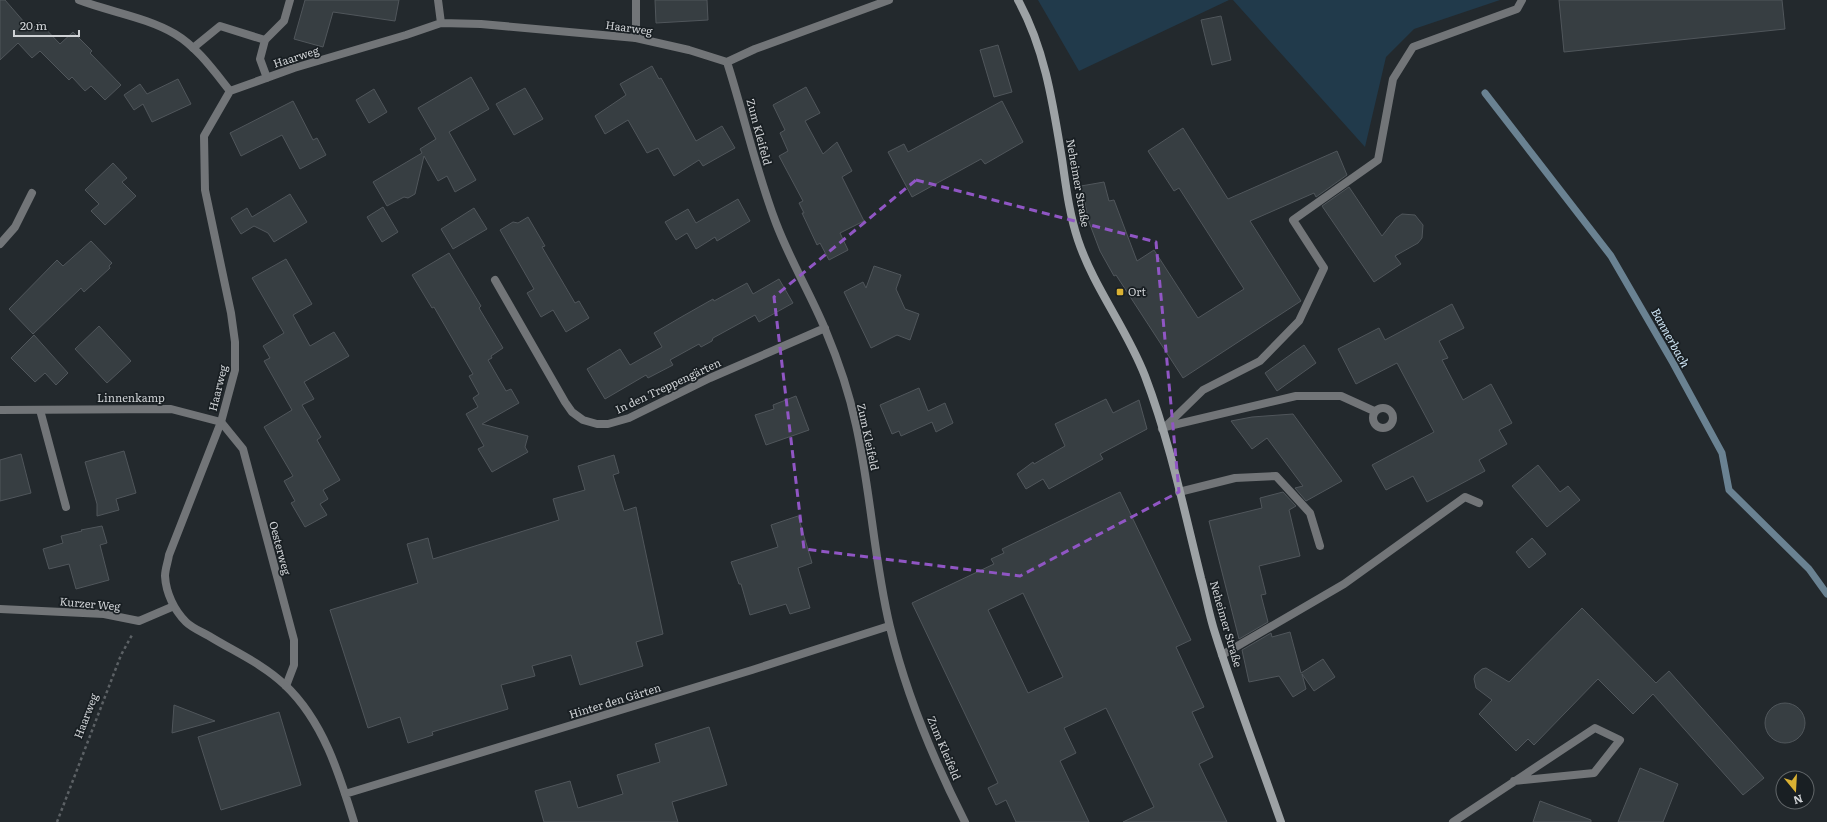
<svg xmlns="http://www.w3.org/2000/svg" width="1827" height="822" viewBox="0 0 1827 822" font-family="Literata,serif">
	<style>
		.green { fill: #213a4b }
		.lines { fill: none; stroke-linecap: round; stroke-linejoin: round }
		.stream { stroke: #6a8292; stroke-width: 7 }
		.building { fill: #373e42; stroke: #50565b; fill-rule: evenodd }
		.path { stroke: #5c6165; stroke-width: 2.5; stroke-dasharray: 3 3; stroke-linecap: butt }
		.lane { stroke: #727578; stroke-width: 8 }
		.street { stroke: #727578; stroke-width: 8 }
		.secondary { stroke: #9da2a5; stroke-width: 8 }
		.marked { fill: none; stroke: #9056c4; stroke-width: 3; stroke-dasharray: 8 5; stroke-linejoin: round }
		.poi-dot { fill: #dbb233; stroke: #191f23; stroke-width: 1.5 }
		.labels { text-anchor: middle; stroke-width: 3.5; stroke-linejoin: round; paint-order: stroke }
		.street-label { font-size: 11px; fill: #cfd2d5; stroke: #191f23 }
		.poi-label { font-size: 11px; fill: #cfd2d5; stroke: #191f23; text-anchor: start }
		.water-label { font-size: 12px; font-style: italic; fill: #d0e7f7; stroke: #191f23 }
	</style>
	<rect width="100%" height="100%" fill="#23292d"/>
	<path class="green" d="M1038,0h191l-150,71z
		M1233,0h267l-86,29 -28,28 -21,90z"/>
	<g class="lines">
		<path class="stream" d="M1485,93l126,163 62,107 49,90 7,37 80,79 18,25"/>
	</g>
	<path class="building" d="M0,0h5l26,30 8,-8 21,22 13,-12 19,19 -2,2 31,32 -16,15 -14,-14 -6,5 -13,-14 -3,3 -29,-29 -8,7 -14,-15 -18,17z
		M305,0h94l-4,21 -62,-9 -10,35 -29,-8z
		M655,0h52l1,20 -52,3z
		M1559,0h223l3,29 -221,23z
		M1221,16l10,44 -19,5 -11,-45z
		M998,45l14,47 -18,5 -14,-47z
		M652,66l7,13 2,-1 35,63 26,-15 13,22 -32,18 -4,-6 -25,16 -16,-28 -11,5 -19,-33 -23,14 -10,-18 31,-21 -6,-11z
		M471,77l18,32 -40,23 27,48 -21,12 -8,-16 -9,5 -14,-25 -9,38 -7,4 -4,-1 -17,9 -14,-24 49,-29 -2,-4 16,-10 -18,-31z
		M178,79l13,25 -39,18 -9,-18 -9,6 -10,-15 16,-11 7,10z
		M806,87l14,26 -15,8 18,33 14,-12 15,29 -10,6 22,44 -24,12 8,17 -19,10 -9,-17 -3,2 -15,-32h2l-5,-10 4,-2 -24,-45 9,-5 -8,-18 5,-3 -12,-25z
		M525,88l18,31 -29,16 -18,-31z
		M374,89l13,23 -18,11 -13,-23z
		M293,101l20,39 4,-2 9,17 -26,14 -18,-34 -41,21 -11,-23z
		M1002,101l21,41 -38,22 -4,-5 -69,38 -24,-45 16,-8 4,8z
		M1183,128l45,71 109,-48 10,24 -31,22 -2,-4 -64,28 51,80 -118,77 -67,-103 -2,1 -14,-25 -11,-29 -8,-36 23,-4 5,19 5,-1 23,61 17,-11 44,68 46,-29 -65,-101 -5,3 -26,-40z
		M113,163l14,15 -5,4 14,14 -31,29 -14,-14 8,-7 -14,-14z
		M1349,187l33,49 14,-18 6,-4 13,1 8,10 -1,13 -4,5 -23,13 6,8 -27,18 -52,-76z
		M290,194l17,28 -33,20 -6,-9 -14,-7 -13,8 -10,-16 16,-10 5,9z
		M738,199l12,22 -33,20 -2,-4 -19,12 -9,-16 -11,7 -11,-18 23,-13 8,14z
		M383,207l15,25 -16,10 -15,-25z
		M474,208l13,21 -34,20 -12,-20z
		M528,217l17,29 -3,1 33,56 4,-2 10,17 -23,14 -13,-22 -12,7 -14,-24 7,-4 -34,-59 13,-8 5,1z
		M91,241l21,22 -3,3 1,2 -26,24 -3,-4 -48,46 -24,-25 48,-49 6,6z
		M449,253l32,53 -2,2 24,40 -12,8 1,2 -4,2 18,31 5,-2 8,14 -37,21 46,12 -3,11 3,5 -36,20 -14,-23 6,-3 -18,-32 12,-7 -5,-9 6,-4 -10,-18 4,-2 -39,-67 -2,1 -20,-33z
		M286,259l26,45 -19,11 17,31 24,-14 15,24 -45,26 10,17 -12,6 19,32 -4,3 23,40 -17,10 5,9 -8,5 7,11 -22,12 -14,-24 4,-2 -11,-20 9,-5 -29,-49 28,-17 -28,-49 6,-3 -7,-12 21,-13 -32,-55z
		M874,266l27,9 -5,14 9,20 14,5 -9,26 -13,-5 -26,13 -27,-56 19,-10 3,6z
		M779,279l14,24 -34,19 -4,-7 -42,23 -1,3 -11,6 -2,-3 -29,16 3,5 -25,13 -2,-3 -41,24 -18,-30 33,-20 10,16 32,-18 -8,-14 29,-17 30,-17 1,2 33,-18 6,11z
		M1452,304l12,24 -25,13 9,17 -6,2 21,40 28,-16 21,39 -13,7 8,14 -28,16 6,11 -58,31 -14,-26 -27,14 -14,-25 62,-33 -37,-69 -41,21 -18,-35 41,-21 6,12z
		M99,326l32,35 -24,22 -32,-34z
		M34,335l34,38 -12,12 -11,-12 -10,9 -24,-24z
		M1304,345l12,18 -39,28 -12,-18z
		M919,388l9,23 17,-8 8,20 -17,9 -4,-10 -31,14 -2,-5 -7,3 -12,-29z
		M796,396l13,34 -43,15 -11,-30 19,-6 -1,-4z
		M1106,399l7,14 26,-13 8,29 -47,25 3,5 -54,30 -6,-10 -17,10 -9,-15 16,-12 1,2 31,-18 -10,-22z
		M1293,414l49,67 -36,20 -11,-13 8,-2 -36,-48 -15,11 -21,-28 21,-4z
		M124,451l12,42 -20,6 3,11 -22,6v-12l-12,-42z
		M21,454l10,39 -31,8v-41z
		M614,455l5,18 -6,2 11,36 12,-4 27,127 -27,8 7,24 -63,19 -9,-30 -39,11 3,10 -34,9 7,24 -76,23 1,3 -25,8 -8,-26 -32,11 -38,-118 88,-27 -11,-39 21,-6 5,21 126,-39 -6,-21 32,-9 -7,-24z
		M1538,465l22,27 8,-6 12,14 -33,27 -35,-41z
		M1120,492l71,148 -15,7 28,60 -12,5 21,45 -14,7 28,58h-104l31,-15 -48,-99 -42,20 12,25 -16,8 29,61h-73l-10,-22 -10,5 -8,-17 10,-5 -86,-180 82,-39 -3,-5 13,-6 -2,-4zM1023,593l40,84 -35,16 -40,-83z
		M1283,492l13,14 -7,4 11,46 -41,10 7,28 -5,1 7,27 -29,17 -30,-118 53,-13 -2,-10z
		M798,516l14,47 -14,5 12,40 -20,6 -4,-10 -36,11 -9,-31h-2l-8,-22 47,-15 -7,-22z
		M102,526l5,17 -7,2 9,35 -33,9 -7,-25 -20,5 -6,-20 20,-6 -2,-7 21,-5 -1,-1z
		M1532,538l14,16 -17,14 -13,-16z
		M1582,608l74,75 13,-12 95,107 -21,17 -90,-101 -20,20 -35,-35 -64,66 -6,-6 -12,12 -37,-37 13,-14 -16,-12 -2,-9 1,-4 7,-6 4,-1 23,14z
		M1290,632l11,41 22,-14 12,18 -21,14 -12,-17 4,15 -13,8 -14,-21 -30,6 -7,-32 29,-17 1,4z
		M1765 723a20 20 0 1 1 40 0a20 20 0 1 1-40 0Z
		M174,705l41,16 -43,12z
		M279,712l22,73 -80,25 -23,-73z
		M709,727l18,58 -55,17 6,20h-134l-9,-31 35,-10 8,27 45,-14 -6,-19 43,-13 -5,-18z
		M1640,768l38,16 -15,38h-45z
		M1540,801l51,19v2h-58z"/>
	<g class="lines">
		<path class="path" d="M57,822l64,-167 11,-20"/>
		<path class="lane" d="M636,38v-38
			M193,48l27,-22 45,14
			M40,410l26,97
			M221,422l22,27 51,191v25l-8,21
			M1165,427l38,-37 57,-29 39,-40 25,-53 -31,-48 85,-60 15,-81 20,-32 104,-38 5,-9
			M1179,492l56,-14 41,-2 34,37 10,33
			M1222,655l122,-71 121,-87 14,6
			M1453,822l142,-94 25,12 -26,33 -80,8"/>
		<path class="street" d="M79,0c31,12 67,17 96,34 22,13 39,37 55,57
			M438,0l3,23
			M727,62c17,53 29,109 49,161 14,37 34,70 49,106 13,31 24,63 31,96 15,67 18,136 34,202 16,67 44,134 75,195
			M267,78l-7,-19 5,-19 19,-19 6,-21
			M0,244l15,-17 17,-34
			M495,280l70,122 7,10 11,8 14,4h11l21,-6 81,-40 115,-50
			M1373 418a10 10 0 1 1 20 0a10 10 0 1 1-20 0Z
			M0,410l171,-1 50,13
			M1162,429l3,-2 131,-31h45l33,15
			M0,609l104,5 35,7 35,-15
			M345,794l407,-124 137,-44
			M354,822c-15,-49 -31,-101 -69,-137 -22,-21 -50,-33 -76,-49 -7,-4 -17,-8 -23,-14 -12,-12 -20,-29 -21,-46 0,-7 3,-14 4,-21l52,-133 14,-52v-28l-4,-29 -26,-123 -1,-54 26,-45 64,-23 112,-33 35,-12 40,1 155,14 53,12 38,12 28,-13 134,-49"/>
		<path class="secondary" d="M1018,0c27,49 35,104 44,159 4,27 7,54 16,81 16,48 49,89 67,136 25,66 39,134 56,202 5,18 8,37 14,55 20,64 44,126 66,189"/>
	</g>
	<path class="marked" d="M916,180l240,62 23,250 -159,84 -216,-27 -30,-252z"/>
	<rect class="poi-dot" x="1116" y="288" width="8" height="8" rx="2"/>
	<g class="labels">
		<g class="street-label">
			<text transform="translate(629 28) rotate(8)" y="4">Haarweg</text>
			<text transform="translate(296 57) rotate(-18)" y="4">Haarweg</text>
			<text transform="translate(759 132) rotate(75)" y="4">Zum Kleifeld</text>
			<text transform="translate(1078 183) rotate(80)" y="4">Neheimer Straße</text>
			<text transform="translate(668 386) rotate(-25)" y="4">In den Treppengärten</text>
			<text transform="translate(218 388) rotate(-76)" y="4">Haarweg</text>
			<text x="131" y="402">Linnenkamp</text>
			<text transform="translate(868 437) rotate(78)" y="4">Zum Kleifeld</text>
			<text transform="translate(280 548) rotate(75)" y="4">Oesterweg</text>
			<text transform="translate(90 604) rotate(5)" y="4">Kurzer Weg</text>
			<text transform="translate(1226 624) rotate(74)" y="4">Neheimer Straße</text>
			<text transform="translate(615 701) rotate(-17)" y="4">Hinter den Gärten</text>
			<text transform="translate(86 716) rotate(-69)" y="4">Haarweg</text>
			<text transform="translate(944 748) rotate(67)" y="4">Zum Kleifeld</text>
		</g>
		<g class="poi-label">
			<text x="1128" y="296">Ort</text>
		</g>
		<g class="water-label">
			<text transform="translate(1670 338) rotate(61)" y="4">Bannerbach</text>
		</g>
	</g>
	<g transform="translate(1795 790) rotate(162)"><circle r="19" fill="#191f23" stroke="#62676a"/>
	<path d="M0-3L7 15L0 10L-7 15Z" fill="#dbb233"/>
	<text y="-6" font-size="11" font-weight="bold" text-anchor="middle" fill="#cfd2d5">N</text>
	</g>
	<path d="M14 30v6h65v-6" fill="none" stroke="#cfd2d5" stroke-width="2"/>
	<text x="20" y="30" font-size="12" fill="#cfd2d5" stroke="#191f23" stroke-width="3" paint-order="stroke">20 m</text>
</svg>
